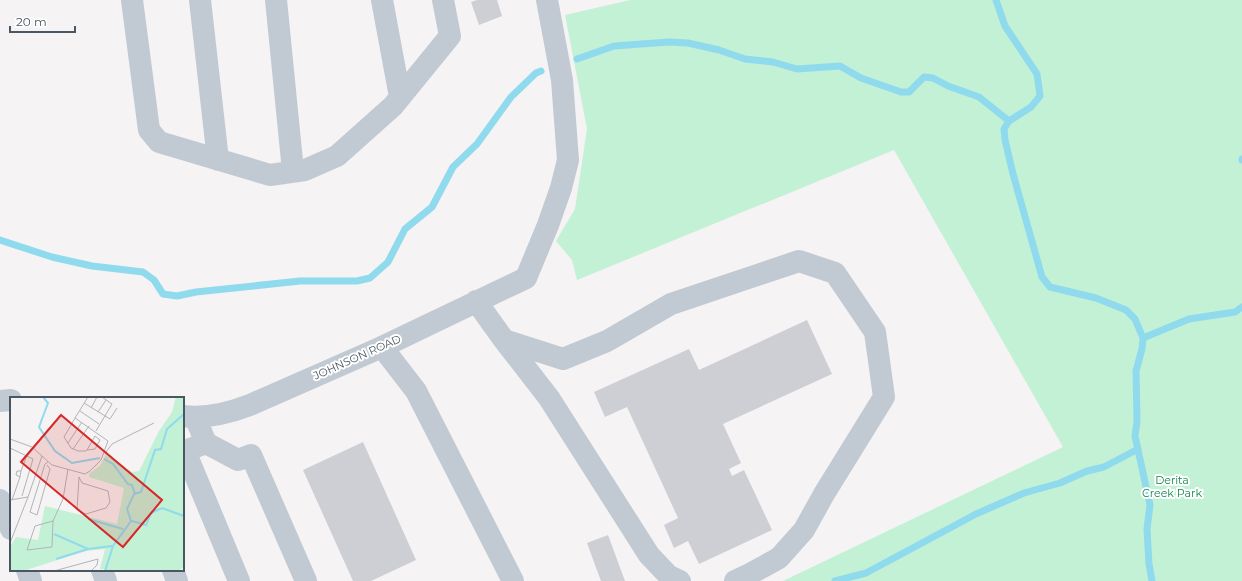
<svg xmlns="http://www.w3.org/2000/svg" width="1242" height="581" viewBox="0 0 1242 581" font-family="Montserrat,sans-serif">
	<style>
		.green { fill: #c3f1d5 }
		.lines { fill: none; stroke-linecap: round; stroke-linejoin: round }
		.stream { stroke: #90daee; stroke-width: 7 }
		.building { fill: #cdcfd5 }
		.minor { stroke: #c1cad2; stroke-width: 22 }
		.labels { text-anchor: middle; stroke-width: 4; stroke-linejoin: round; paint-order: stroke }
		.street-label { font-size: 11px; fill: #4a5661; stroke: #fff }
		.park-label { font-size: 11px; fill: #17864f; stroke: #fff }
		.inset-river { fill: none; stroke: #90daee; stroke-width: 2 }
		.inset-road { fill: none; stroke: #b1b4b9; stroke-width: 1 }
		.view { fill: #d62828; fill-opacity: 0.15; stroke: #d62828; stroke-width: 2 }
		.inset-edge { fill: none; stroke: #4a5661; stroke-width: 2 }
	</style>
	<rect width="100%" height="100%" fill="#f5f3f3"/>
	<path class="green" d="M630,0h612v581h-459l280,-134 -169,-297 -317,130 -5,-20 -16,-19 19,-32 12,-80 -22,-114z"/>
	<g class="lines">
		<path class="stream" d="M996,0l9,26 32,48 3,22 -9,11 -22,14 -5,8 1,11 8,34 29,103 8,10 46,11 30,12 9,9 8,19 -1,11 -6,22 1,50 -2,15 15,69 -3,24 2,35 3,17
			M577,59l37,-13 55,-4 19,1 31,7 26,9 28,3 24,7 43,-3 21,12 40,14h8l15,-15 9,1 15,8 31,11 30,24
			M1242,159v1
			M0,240l52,17 40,9 51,6 11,8 9,14 14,2 19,-4 104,-11h57l13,-3 18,-16 17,-33 27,-22 21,-40 24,-23 34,-47 25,-24 5,-2
			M1143,338l46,-19 46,-7 7,-5
			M835,581l31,-8 110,-59 48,-21 36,-10 27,-12 17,-4 34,-18"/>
	</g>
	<path class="building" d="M477,0h20l5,16 -23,9 -8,-23z
		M807,320l25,54 -109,50 18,39 -12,6 3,7 12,-6 28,60 -73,34 -11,-23 -14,7 -10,-23 14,-7 -51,-111 -22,10 -11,-25 95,-43 10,21z
		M363,442l53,118 -45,21h-18l-50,-111z
		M608,535l17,46h-24l-14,-38z"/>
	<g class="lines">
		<path class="minor" d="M132,0l17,130 10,12 111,33 35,-5 32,-14 56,-50 57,-70 -7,-36
			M200,0l18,160
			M276,0l17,171
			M382,0l18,97
			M476,301l28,39
			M382,347l34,44 97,190
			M0,401l11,-1
			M183,416c23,3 46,-3 67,-11l132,-58 144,-69 22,-53 13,-37 7,-28 -6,-80 -15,-80
			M195,417l11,26 32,17 13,-5 55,126
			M206,443l-21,8 54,130
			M0,500l11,29
			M27,570l4,11
			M102,570l4,11
			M173,570l4,11
			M680,581l-11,-5 -20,-21 -100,-157 -45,-58 59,19 44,-18 64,-37 128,-43 36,12 40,59 9,65 -60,97 -20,36 -25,28 -29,16 -15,7"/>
	</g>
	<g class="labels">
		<g class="street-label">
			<text transform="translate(357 357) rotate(-24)" y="4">JOHNSON ROAD</text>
		</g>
		<g class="park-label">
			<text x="1172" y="484">Derita<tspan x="1172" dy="13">Creek Park</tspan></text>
		</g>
	</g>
	<g transform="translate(10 397)">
		<rect width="174" height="174" fill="#f5f3f3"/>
		<path d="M166,0h8v169l-5,5h-75l2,-2h-6l5,-20 -19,2 -60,19 -16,1v-24l6,-10 22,3 7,-34 72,18 7,-36 -35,-11 1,-4 10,-7 6,-11 26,17 7,-1 20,-40 13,-19z" fill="#c3f1d5"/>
		<path class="inset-river" d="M33,0l5,6 -9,24 16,24 17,12 28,-5M94,62l9,5 15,20 4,1 3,9M78,122l35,10M122,124l14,4 5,-12 11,-5 22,8M44,137l34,15 24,-3M46,162l32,-10M95,174l8,-25 18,-25 -4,-12 7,-15 7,-2 14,-42 6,-1 6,-20 17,-15"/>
		<path class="inset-road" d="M74,6l26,16 7,-11M81,11l6,-11M70,14l19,13M88,15l8,-12M65,21l-11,19 7,11 7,3h8l1,-1 8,-1 5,-9 -5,-4 -8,14M86,34l16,-27 -10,-7M0,42l22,8 20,18 33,9 5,-3 11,-11 7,-19 -33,-23 13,-21M58,46l14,-21M0,51l23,11 -11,37M63,52l16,-23M96,55l6,-8 42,-21M37,68l3,4 -13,46 -7,-3 15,-48 3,-2M11,74l6,-16M69,80l3,6 26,8 2,11 -4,6 -20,6 -9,-4zM0,103l18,-3 14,-41M2,103l8,-23 -4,-2 1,-4h4l-1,6M43,124l-18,5 -8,24 25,-3 1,-26 10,-22 5,-30M0,146l18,-46M44,174l44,-12 -1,6 -6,6"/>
		<path class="view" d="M51,18l101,85 -39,47 -102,-85z"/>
		<rect width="174" height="174" class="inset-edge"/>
	</g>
	<path d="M10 26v6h65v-6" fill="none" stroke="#4a5661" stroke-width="2"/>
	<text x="16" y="26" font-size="12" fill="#4a5661" stroke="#ffffff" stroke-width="3" paint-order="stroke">20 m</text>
</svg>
